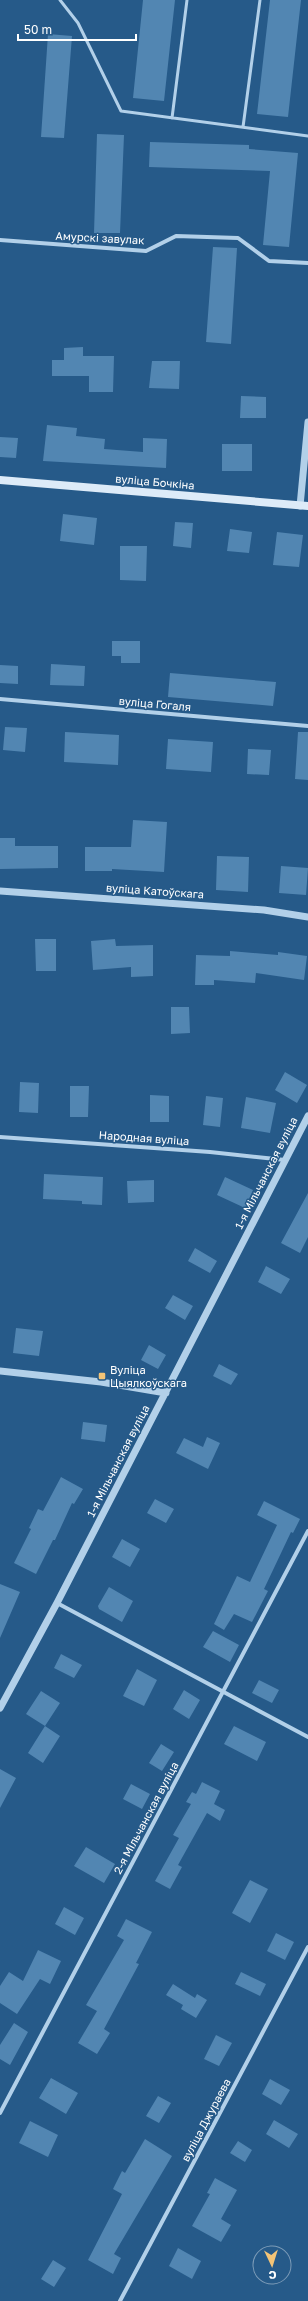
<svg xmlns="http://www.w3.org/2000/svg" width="308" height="2301" viewBox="0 0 308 2301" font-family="'Golos Text',sans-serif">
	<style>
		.building { fill: #5286b2 }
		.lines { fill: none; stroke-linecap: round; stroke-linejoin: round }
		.service { stroke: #b2d0e9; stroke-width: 3 }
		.minor { stroke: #b2d0e9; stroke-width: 4 }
		.tertiary { stroke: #b2d0e9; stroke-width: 7 }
		.secondary { stroke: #ddebf8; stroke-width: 8 }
		.poi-dot { fill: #f3c477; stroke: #265a89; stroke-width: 1.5 }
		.labels { text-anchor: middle; stroke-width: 3; stroke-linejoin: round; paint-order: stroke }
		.street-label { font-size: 11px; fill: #fff; stroke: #265a89 }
		.poi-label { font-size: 11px; fill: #fff; stroke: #265a89; text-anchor: start }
	</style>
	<rect width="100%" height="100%" fill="#265a89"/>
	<path class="building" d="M143,0h32l-11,101 -31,-3z
		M270,0h31l-13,117 -31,-3z
		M48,34l24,2 -8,102 -23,-1z
		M97,134l27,1 -4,98h-26z
		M150,142l99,3v4l49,4 -9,94 -26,-2 7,-74 -121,-4z
		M213,247l24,1 -6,96 -25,-2z
		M83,347v9h31l-1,36h-24v-16h-37v-16h12v-12z
		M152,361h28l-1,28 -30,-1z
		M241,396l25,1v21h-26z
		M47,425l30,3 -1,8 29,3 -1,10 39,3v-14l24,1 -1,29 -123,-7z
		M0,437l18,1 -2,20 -16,-1z
		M222,444h30v27h-30z
		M63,514l34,4 -3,27 -34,-4z
		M175,522l18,1 -2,25 -18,-2z
		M230,529l22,3 -3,21 -22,-2z
		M277,532l26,3 -4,32 -26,-2z
		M120,546h27l-1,35 -26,-1z
		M112,641h28v22h-19v-7h-9z
		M51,664l34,2 -1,20 -34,-1z
		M0,665l18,1v18l-18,-1z
		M170,673l106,9 -3,24 -105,-9z
		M5,727l22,1 -2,24 -22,-2z
		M65,732l54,3 -1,30 -54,-3z
		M298,732h10v48l-13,-1z
		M168,739l45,3 -2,30 -45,-3z
		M248,749l23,1 -2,25 -22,-1z
		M133,820l34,2 -3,50 -52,-3v2h-27v-24h46z
		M0,838h15v8h43v22l-58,1z
		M217,856l32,1 -1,35 -32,-2z
		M281,866l27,2 -2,27 -27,-2z
		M35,939h21v32h-20z
		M115,939l1,7 37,-1v31l-22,1v-10l-38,3 -2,-29z
		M230,951l48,4v-3l29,4 -3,24 -48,-7 -1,10 -41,-3v5h-19l1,-30 34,1z
		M171,1007h18l1,26 -19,1z
		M285,1072l22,13 -10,18 -22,-13z
		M20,1082l19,1 -1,30 -19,-1z
		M70,1086h19l-1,31h-18z
		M150,1095l19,1v26h-19z
		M206,1096l17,2 -3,29 -17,-2z
		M246,1097l30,6 -6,30 -29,-5z
		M44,1174l59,3 -1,28 -20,-1v-3l-39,-2z
		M225,1177l28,13 -8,18 -28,-13z
		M154,1180v22l-26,1 -1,-22z
		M308,1193v44l-8,16 -19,-10z
		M195,1248l22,13 -7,12 -22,-12z
		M266,1266l24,13 -9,15 -23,-12z
		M173,1295l20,11 -8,14 -20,-12z
		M16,1328l27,3 -4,25 -26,-3z
		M149,1345l17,10 -8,14 -17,-9z
		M219,1364l19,10 -7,11 -18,-9z
		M83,1422l24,3 -2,17 -24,-3z
		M207,1437l13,6 -12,26 -32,-16 8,-15 19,9z
		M61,1477l22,12 -9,15 -2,-1 -17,37h-2l-17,34 -22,-11 17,-34 -2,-1 9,-19 5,2z
		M155,1499l19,10 -8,14 -19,-10z
		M264,1501l36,18 -7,14 -2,-1 -27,57 4,2 -16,31 -18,-8 -10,16 -10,-6 23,-48 13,6 27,-57 -20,-10z
		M122,1539l18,10 -10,18 -18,-10z
		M0,1584l20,8 -20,46z
		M109,1587l24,14 -11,21 -23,-13 -1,-3z
		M213,1631l26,14 -9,17 -27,-15z
		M61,1654l21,11 -8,13 -20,-10z
		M137,1669l20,11 -13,26 -21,-10z
		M259,1680l20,10 -7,13 -20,-10z
		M184,1690l16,10 -11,19 -16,-10z
		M41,1691l19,12 -15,23 -19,-12z
		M45,1726l15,10 -17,27 -15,-10z
		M234,1726l32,16 -9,19 -33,-17z
		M161,1744l13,8 -12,19 -13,-8z
		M0,1769l16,9 -16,30z
		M202,1782l18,9 -6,13 11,6 -5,11 -13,-8 -29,52 4,2 -12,22 -15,-8 24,-43 -6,-3 18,-31 -5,-2 6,-10 4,2z
		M131,1784l19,10 -8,15 -19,-10z
		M86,1847l29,17 -11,19 -30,-17z
		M250,1880l18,9 -18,34 -18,-10z
		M64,1907l20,11 -9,17 -20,-11z
		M126,1919l26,13 -16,31 3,1 -35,65 6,4 -13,21 -19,-11 19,-32 -11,-6 38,-65 -7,-4z
		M276,1933l18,9 -9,18 -18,-9z
		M38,1950l23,11 -11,23 -10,-5 -23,35 -17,-11v-17l9,-14 14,9z
		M241,1972l25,12 -6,12 -25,-12z
		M173,1984l22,14 2,-4 10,6 -11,18 -15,-9 2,-4 -17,-10z
		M14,2023l14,9 -18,33 -10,-6v-14z
		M216,2035l16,8 -13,23 -15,-7z
		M51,2078l27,15 -12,21 -27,-16z
		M270,2079l20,11 -9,15 -19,-11z
		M158,2096l13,7 -12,20 -13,-7z
		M274,2120l24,14 -9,14 -23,-14z
		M30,2121l28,14 -10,22 -29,-14z
		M145,2139l27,17 -58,98 7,4 -8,16 -25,-14 34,-66 -9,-5 9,-18 3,2z
		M238,2141l14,9 -7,12 -15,-9z
		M215,2178l22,12 -16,29 10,6 -10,17 -29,-16 18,-32 -3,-1z
		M178,2248l23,13 -9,18 -23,-13z
		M53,2260l13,8 -12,19 -13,-8z"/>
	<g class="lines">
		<path class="service" d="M60,0l18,23 43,88 187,25
			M172,118l15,-118
			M243,127l17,-127"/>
		<path class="minor" d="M0,240l146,11 30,-15 62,2 31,23 39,2
			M0,699l308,27
			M0,1137l210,15 75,8
			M57,1603l251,134
			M0,2113l308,-582
			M120,2301l188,-354"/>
		<path class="tertiary" d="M300,506l8,-84
			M0,891l264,19 44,7
			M0,1371l101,11 65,11
			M0,1708l57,-105 251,-487"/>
		<path class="secondary" d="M0,480l308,26"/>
	</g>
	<rect class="poi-dot" x="98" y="1372" width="8" height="8" rx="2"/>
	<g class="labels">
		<g class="street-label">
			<text transform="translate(100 238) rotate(3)" y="4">Амурскі завулак</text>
			<text transform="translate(155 482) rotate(5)" y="4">вуліца Бочкіна</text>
			<text transform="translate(155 704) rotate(5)" y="4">вуліца Гогаля</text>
			<text transform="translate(155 891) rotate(4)" y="4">вуліца Катоўскага</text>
			<text transform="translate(144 1138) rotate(4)" y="4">Народная вуліца</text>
			<text transform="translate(266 1173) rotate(-63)" y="4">1-я Мільчанская вуліца</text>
			<text transform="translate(118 1461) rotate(-63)" y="4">1-я Мільчанская вуліца</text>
			<text transform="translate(146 1818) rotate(-62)" y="4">2-я Мільчанская вуліца</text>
			<text transform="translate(206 2120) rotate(-62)" y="4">вуліца Джураева</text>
		</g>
		<g class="poi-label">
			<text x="110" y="1374">Вуліца<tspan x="110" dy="13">Цыялкоўскага</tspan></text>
		</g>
	</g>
	<g transform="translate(272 2265) rotate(176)"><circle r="19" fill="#265a89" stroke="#7d9cb8"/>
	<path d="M0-3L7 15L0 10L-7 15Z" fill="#f3c477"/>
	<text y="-6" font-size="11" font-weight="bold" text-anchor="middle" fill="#ffffff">С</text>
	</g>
	<path d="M18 34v6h118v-6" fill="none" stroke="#ffffff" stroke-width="2"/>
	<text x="24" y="34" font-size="12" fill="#ffffff" stroke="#265a89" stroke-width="3" paint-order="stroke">50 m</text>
</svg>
